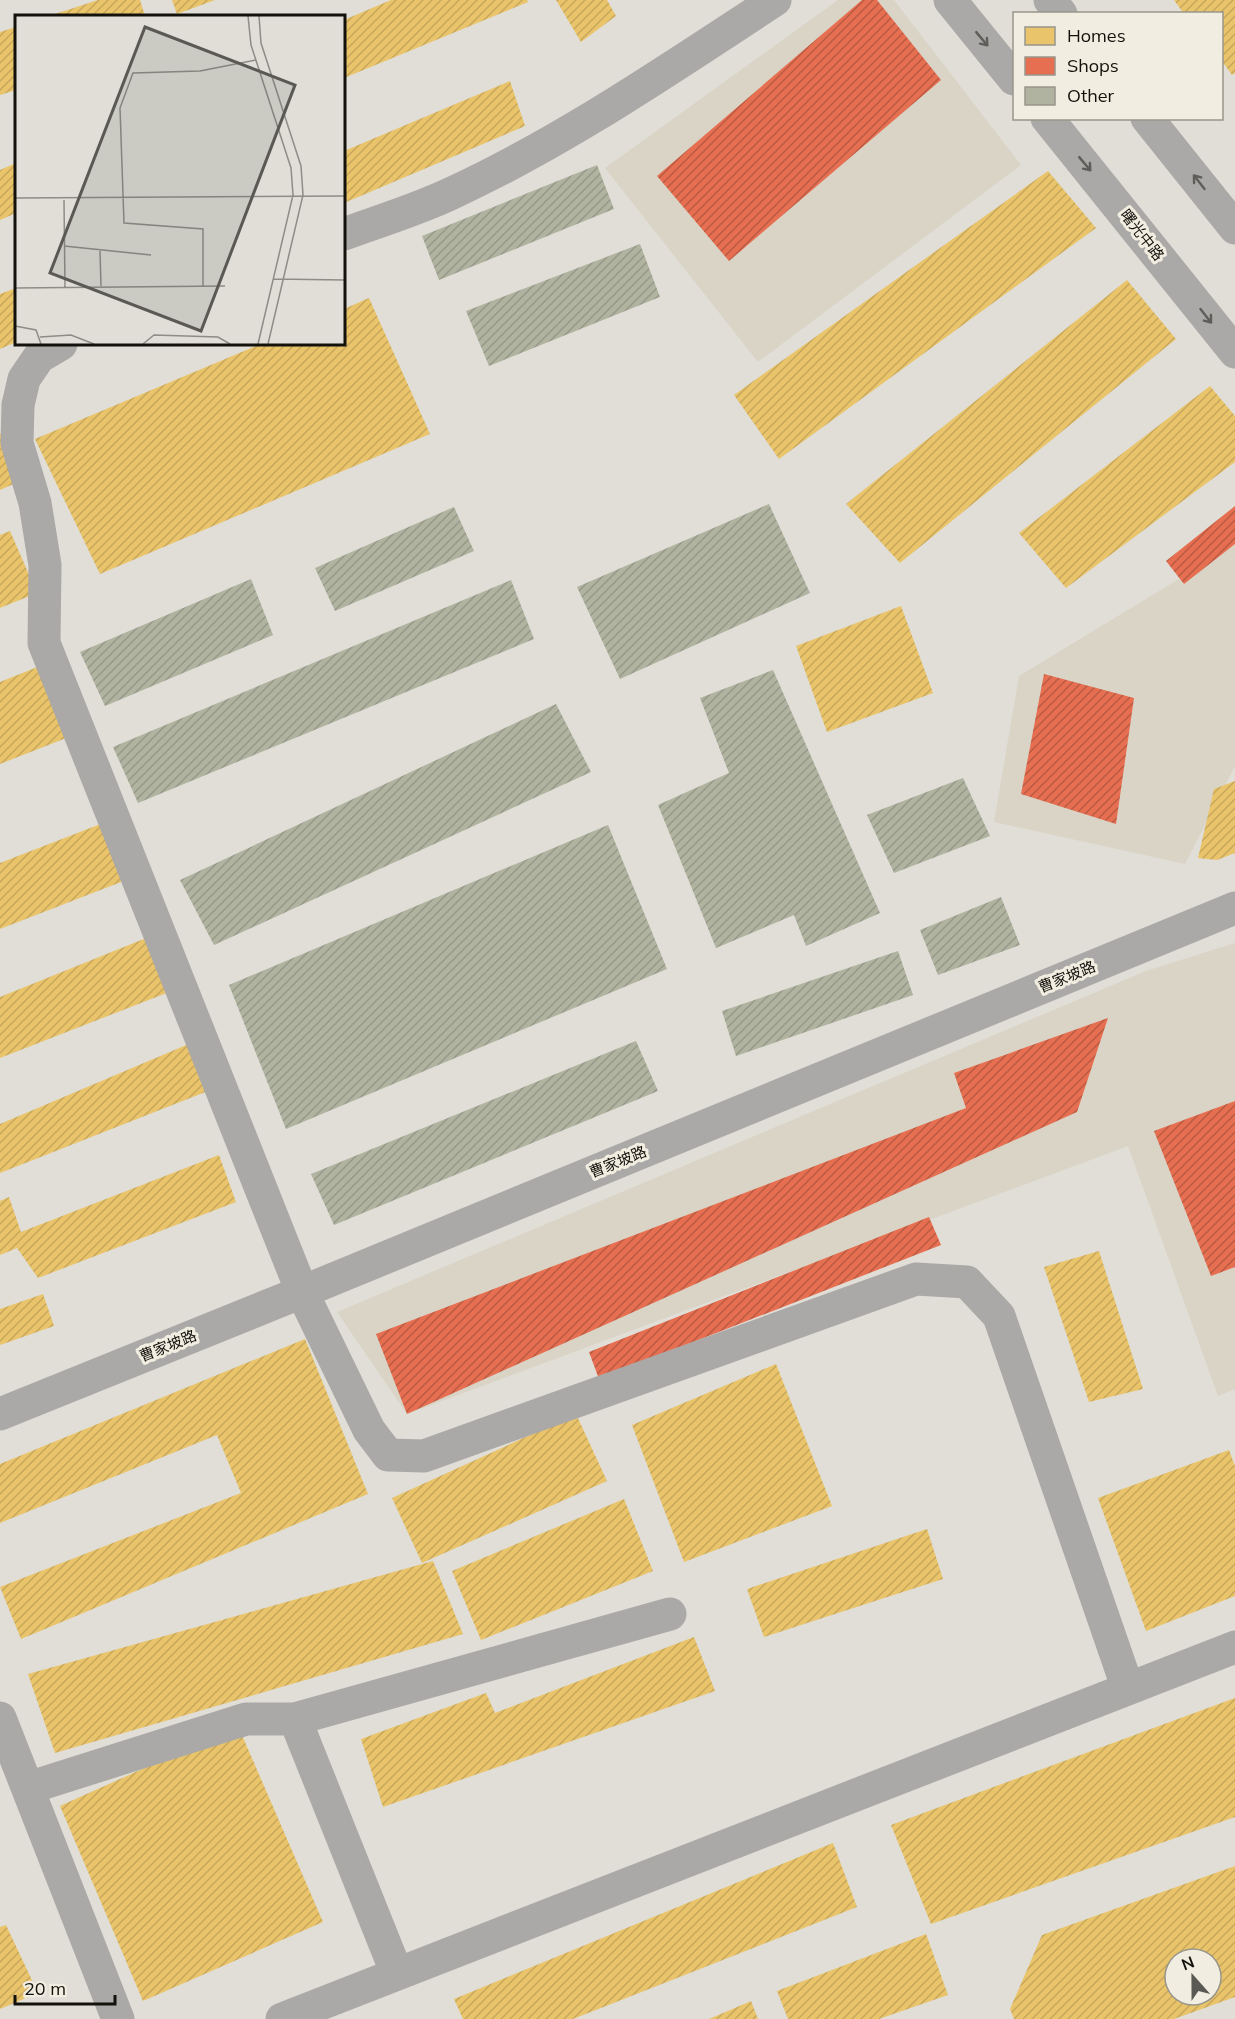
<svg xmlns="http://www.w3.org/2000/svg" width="1235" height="2019" viewBox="0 0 1235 2019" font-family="Mulish,'Noto Sans SC',sans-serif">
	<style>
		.built { fill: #d9d4c6 }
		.homes { fill: url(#homes-hatch); fill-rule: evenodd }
		.shops { fill: url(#shops-hatch) }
		.building { fill: url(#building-hatch) }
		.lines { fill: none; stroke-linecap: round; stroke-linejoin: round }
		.minor { stroke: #aba9a7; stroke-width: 33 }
		.tertiary { stroke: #aba9a7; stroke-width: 33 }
		.oneway { stroke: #5e5d5a }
		.labels { text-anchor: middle; stroke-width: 6; stroke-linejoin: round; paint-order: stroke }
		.street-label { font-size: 15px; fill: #12110c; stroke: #f1ede0 }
		.inset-road { fill: none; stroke: #8e8c86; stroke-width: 1.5 }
		.view { fill: #5a5953; fill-opacity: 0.15; stroke: #5a5953; stroke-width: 3 }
		.inset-edge { fill: none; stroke: #12110c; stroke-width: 3 }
	</style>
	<defs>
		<pattern id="homes-hatch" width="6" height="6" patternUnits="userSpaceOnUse" patternTransform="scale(1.5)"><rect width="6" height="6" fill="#e9c46a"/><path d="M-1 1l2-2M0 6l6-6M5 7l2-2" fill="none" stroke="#c7a75b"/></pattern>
		<pattern id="shops-hatch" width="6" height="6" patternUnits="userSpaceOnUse" patternTransform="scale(1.5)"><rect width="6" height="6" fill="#e76f51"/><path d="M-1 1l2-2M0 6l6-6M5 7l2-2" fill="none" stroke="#ba5a42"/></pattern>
		<pattern id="building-hatch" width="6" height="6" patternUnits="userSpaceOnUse" patternTransform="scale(1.5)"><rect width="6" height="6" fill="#b0b39f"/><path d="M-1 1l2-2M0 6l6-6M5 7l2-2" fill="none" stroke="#969988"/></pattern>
	</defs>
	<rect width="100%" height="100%" fill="#e0ded7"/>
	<path class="built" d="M838,0h56l127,165 -263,197 -153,-194z
		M1235,545v221l-50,98 -191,-42 25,-146z
		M1235,943v446l-17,7 -90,-250 -721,268 -70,-102 809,-341z"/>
	<path class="homes" d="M98,0h42l5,16h-96z
		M172,0h43l-38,14z
		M391,0h136l1,2 -184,76v-58z
		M556,0h51l9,16 -35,26z
		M1174,0h61v73l-3,2 -10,-14v-47h-38z
		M16,27v63l-16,5v-63z
		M510,81l15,45 -181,77v-52z
		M16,163v50l-16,7v-50z
		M1048,171l48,57 -317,231 -45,-64z
		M1127,280l49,59 -276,224 -54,-59z
		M16,288v54l-16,7v-55z
		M369,298l61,136 -330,140 -65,-135 226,-95h83v-35z
		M1210,386l25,30v46l-169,126 -47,-55z
		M7,431l22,46 -29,13v-56z
		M10,531l27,62 -37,15v-73z
		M901,606l32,87 -106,39 -31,-86z
		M50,662l29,71 -79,31v-82z
		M1235,781v72l-18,7 -19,-2 16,-69z
		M116,818l23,57 -139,54v-66z
		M161,932l21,55 -182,71v-61z
		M191,1043l22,46 -213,84v-49z
		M219,1155l17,47 -198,76 -21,-30 -17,7v-54l9,-4 12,35z
		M1099,1251l44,138 -54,13 -45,-135z
		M43,1294l11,32 -54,19v-36z
		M305,1339l63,155 -347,145 -21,-52 241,-94 -24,-58 -217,88v-59z
		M776,1364l56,142 -148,56 -52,-137z
		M576,1414l31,67 -185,82 -30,-65z
		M1229,1450l6,16v130l-89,35 -48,-133z
		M624,1499l29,72 -172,69 -29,-69z
		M927,1529l16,50 -179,58 -17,-48z
		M433,1561l30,73 -408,119 -27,-79z
		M694,1637l21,54 -332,116 -22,-68 125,-46 9,20z
		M1235,1698v119l-304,107 -40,-99z
		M238,1726l85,196 -180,79 -83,-195z
		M833,1843l24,64 -284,112h-110l-9,-20z
		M1235,1866v131l-61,22h-160l-4,-10 32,-74zM1175,1959h36v36h-36z
		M6,1925l32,68 -38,16v-82z
		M926,1934l22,61 -69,24h-91l-11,-28z
		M751,2001l7,18h-49z"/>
	<path class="shops" d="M862,0h15l64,80 -212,181 -72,-85z
		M1235,506v38l-51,40 -18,-23z
		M1044,674l90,24 -18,126 -95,-30z
		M1108,1018l-31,94 -670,302 -31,-80 590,-226 -12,-35z
		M1235,1101v166l-24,9 -57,-145z
		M929,1217l12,28 -342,134 -10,-27z"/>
	<path class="building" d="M597,165l17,44 -175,71 -17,-44z
		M640,244l20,53 -171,69 -23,-55z
		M769,504l41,89 -190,86 -43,-92z
		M454,507l20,44 -139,60 -20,-43z
		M251,579l22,56 -168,71 -25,-54z
		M511,580l23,59 -396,164 -25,-56z
		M773,670l107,243 -74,33 -12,-31 -78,33 -58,-143 71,-32 -29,-75z
		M556,704l35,68 -377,173 -34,-65z
		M963,778l27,58 -96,37 -27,-58z
		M608,825l59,144 -381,160 -57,-144z
		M1001,897l19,48 -82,30 -18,-45z
		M898,951l15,44 -177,61 -14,-45z
		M636,1041l22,50 -324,134 -23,-51z"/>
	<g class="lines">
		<path class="minor" d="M344,234c35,-13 72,-24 106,-40 115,-53 219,-125 325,-194
			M61,344l-22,13 -15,22 -6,26 -1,38 18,60 10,62 -1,78 258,649 67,138 19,25 36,1 492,-177 51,3 32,34 129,373
			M0,1718l118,301
			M295,1719l102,255
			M28,1788l218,-69h49l375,-105
			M282,2019l953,-372"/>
		<path class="tertiary" d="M950,0l64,79
			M1050,0l11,14
			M1047,118l188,234
			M1147,118l88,110
			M0,1414l302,-122 933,-384"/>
	</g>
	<defs><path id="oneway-shaft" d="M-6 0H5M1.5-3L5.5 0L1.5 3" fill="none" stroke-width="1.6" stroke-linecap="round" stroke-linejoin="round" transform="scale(1.5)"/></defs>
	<g class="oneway">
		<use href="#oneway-shaft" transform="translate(982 39) rotate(50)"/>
		<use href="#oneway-shaft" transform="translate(1085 164) rotate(50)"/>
		<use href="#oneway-shaft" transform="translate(1199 182) rotate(-128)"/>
		<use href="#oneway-shaft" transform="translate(1206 316) rotate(52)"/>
	</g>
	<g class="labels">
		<g class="street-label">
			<text transform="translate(1142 235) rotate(52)" y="5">曙光中路</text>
			<text transform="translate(1067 977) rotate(-22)" y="5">曹家坡路</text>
			<text transform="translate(618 1162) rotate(-22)" y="5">曹家坡路</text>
			<text transform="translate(168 1346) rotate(-22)" y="5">曹家坡路</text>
		</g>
	</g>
	<g transform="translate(15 15)">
		<rect width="330" height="330" fill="#e0ded7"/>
		<path class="inset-road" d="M233,1l3,29 40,123 2,27 -35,149M244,1l2,27 40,123 2,29 -35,149M0,183l330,-2M49,185l1,87M49,231l87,9M85,236l1,35M258,264l72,1M188,271v-57l-79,-6 -4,-115 13,-35 67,-2 56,-11M0,273l210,-2M0,311l21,4 5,14M25,322l31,-2 23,9M128,329l11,-9 64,2 12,7"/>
		<path class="view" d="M130,12l150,58 -94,246 -151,-58z"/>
		<rect width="330" height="330" class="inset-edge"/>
	</g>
	<rect x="1013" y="12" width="210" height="108" fill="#f1ede0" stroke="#98958b" stroke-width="1.5"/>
	<rect x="1025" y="27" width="30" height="18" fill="#e9c46a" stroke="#98958b" stroke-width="1.5"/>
	<text x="1067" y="42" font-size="18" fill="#12110c">Homes</text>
	<rect x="1025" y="57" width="30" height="18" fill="#e76f51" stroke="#98958b" stroke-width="1.5"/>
	<text x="1067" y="72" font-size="18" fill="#12110c">Shops</text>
	<rect x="1025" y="87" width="30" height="18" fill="#b0b39f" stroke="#98958b" stroke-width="1.5"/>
	<text x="1067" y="102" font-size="18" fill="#12110c">Other</text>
	<g transform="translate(1193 1977) rotate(339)"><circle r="28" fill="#f1ede0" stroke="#98958b" stroke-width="1.5"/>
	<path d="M0-4.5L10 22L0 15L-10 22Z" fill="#5a5953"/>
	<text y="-9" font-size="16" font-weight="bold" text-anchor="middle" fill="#12110c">N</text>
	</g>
	<path d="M15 1995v9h100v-9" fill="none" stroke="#12110c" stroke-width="3"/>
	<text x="24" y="1995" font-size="18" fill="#12110c" stroke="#f1ede0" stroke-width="4.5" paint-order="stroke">20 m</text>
</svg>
